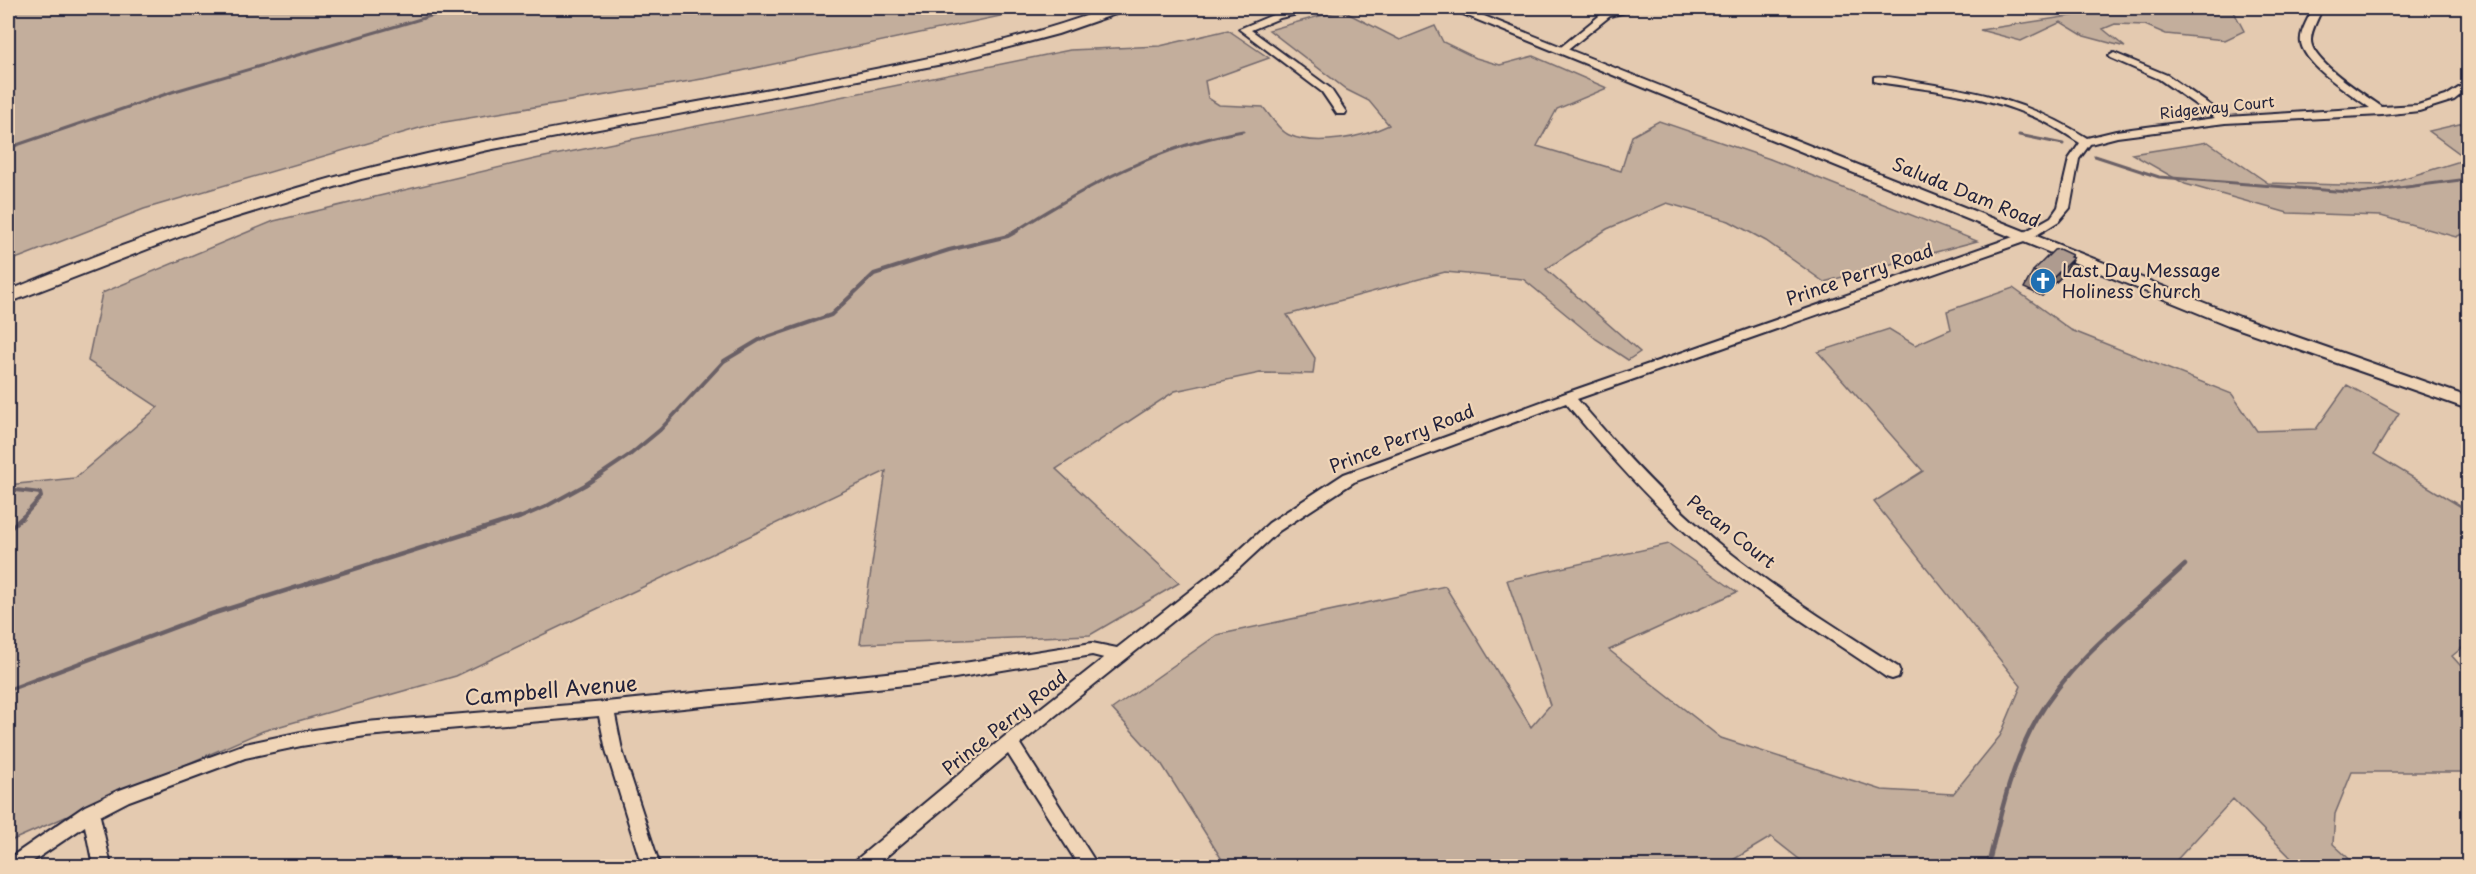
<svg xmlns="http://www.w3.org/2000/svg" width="2476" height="874" viewBox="0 0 2476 874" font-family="'Playpen Sans',sans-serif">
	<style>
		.green { fill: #c3ae9c; stroke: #72686c; stroke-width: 1.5 }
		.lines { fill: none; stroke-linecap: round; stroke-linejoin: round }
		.stream-far2 { stroke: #6a6066; stroke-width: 3 }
		.stream-far1 { stroke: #6a6066; stroke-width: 4 }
		.stream { stroke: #6a6066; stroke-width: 4.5 }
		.minor-casing { stroke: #22223b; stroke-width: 4 }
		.tertiary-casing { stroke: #22223b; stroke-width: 4 }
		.secondary-casing { stroke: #22223b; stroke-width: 4 }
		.minor { fill: #f0d5b7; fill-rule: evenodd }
		.tertiary { fill: #f0d5b7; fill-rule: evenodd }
		.secondary { fill: #f0d5b7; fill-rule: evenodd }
		.wall { fill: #96857b; stroke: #22223b; stroke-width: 1.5 }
		.shaded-wall { fill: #7a6c64; stroke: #22223b; stroke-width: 1.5 }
		.building { fill: #ae9b8f; stroke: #22223b; stroke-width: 1.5 }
		.labels { text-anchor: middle; stroke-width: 4.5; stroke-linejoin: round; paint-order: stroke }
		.far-street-label { font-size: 15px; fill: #22223b; stroke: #f0d5b7 }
		.street-label { font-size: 18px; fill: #22223b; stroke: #f0d5b7 }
		.poi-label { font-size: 18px; fill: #22223b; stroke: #f0d5b7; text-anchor: start }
		.near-street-label { font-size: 21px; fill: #22223b; stroke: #f0d5b7 }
	</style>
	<rect width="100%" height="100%" fill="#e4cab0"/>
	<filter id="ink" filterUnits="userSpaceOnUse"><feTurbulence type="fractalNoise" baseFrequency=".0167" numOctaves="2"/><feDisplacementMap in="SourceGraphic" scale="12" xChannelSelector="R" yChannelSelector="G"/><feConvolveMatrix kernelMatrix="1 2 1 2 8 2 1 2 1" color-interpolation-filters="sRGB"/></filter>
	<g filter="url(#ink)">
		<path class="green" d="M8,8h1030l-330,70 -275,46 -289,85 -136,53z
			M2122,8h114l-3,2 11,21 -19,9 -59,-6 -21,-9 -30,-1 -12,5 22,18 -41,-11 -23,-14 -40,19 -41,-11z
			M1341,10l59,30 35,-14 8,16 33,16 24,7 33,-9 74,32 -50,21 -20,37 84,25 11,-35 27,-15 111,38 207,82 -153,41 -58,-41 -37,-20 -62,-18 -60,26 -61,40 94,83 -12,8 -32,-21 -73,-60 -78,-7 -158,43 28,43 -2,16 -53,-1 -85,18 -119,78 123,114 -89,52 -230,9 26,-173 -430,205 -193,55 -255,111v-357l67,-7 83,-71 -70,-46 14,-68 172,-72 261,-62 535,-109 90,-4 68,-16 41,28 -64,23 3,17 11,7 44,2c7,8 16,24 26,28 27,12 75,2 100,-10l-20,-24 -22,-11 -78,-60z
			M2468,122v109l-12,6 -75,-21 -93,-3 -103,-29 -53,-30 76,-12 60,41 111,3 88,-27 -38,-28z
			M2013,288l58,42 161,64 25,37 59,-2 31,-44 52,28 -25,41 94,57v132l-16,13 16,18v98h-116l-17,42 -2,30 24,22h-58l-66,-67 -62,67h-363l-37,-29 -48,29h-497l-65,-103 -49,-54 105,-74 228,-49 86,141 19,-22 -43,-125 162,-36 68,48 -128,58 112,88 161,52 71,4 47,-58 21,-50 -147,-184 49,-31 -105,-119 71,-23 26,16 36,-16 -4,-18z"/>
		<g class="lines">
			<path class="stream-far2" d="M2019,135l44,9
				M8,148l167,-57 283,-83
				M2095,156l64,21 201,16 108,-14
				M1014,232c71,-45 146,-87 229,-101"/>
			<path class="stream-far1" d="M8,489l32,4 1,4 -20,22
				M517,519l28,-12 40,-22 46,-31 29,-24 64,-69 35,-21 72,-25 43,-41 75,-24 59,-14 9,-5"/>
			<path class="stream" d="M8,530l15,-13
				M8,690l194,-73 318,-100
				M1988,866c12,-50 23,-102 49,-147 35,-61 97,-106 148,-154"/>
			<g class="minor-casing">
				<path id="minor" d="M1307,8h17l-44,10 -29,12 79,58 16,24 -1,2h-8l-15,-22 -83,-63 36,-15z
					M1624,8h16l-30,8 -46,37 -8,-2 48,-39z
					M2313,8h9c-3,10 -11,21 -11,32 -1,21 54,55 71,67l36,-2 28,-9 22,-14v7l-14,11 -35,11 -37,4 -157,8 -108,14 -27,7 -11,15 -9,49 -11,13 -32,20 -450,158c45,53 93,105 147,149 55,44 115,81 174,119l2,5 -2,5 -6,2 -6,-2c-57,-39 -117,-76 -172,-120 -55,-45 -103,-99 -148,-154l-212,79 -75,49 -41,38 -218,175 78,122h-19l-71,-112 -133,112h-22l3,-6 148,-123 100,-79 -12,-3 -167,28 -310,32 7,35 38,116h-18l-36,-116 -7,-34 -233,20 -65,10 -56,12 -116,43 -29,15 11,50h-18l-8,-40 -59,40h-18v-7l77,-53 32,-15 128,-47 56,-12 65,-10 240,-20 319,-33 167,-26 25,5 111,-87 41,-38 75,-49 219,-80 456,-159 32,-18 7,-10 11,-48 11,-16c-17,-11 -34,-22 -53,-29 -47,-20 -99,-24 -149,-32l-4,-1v-4c13,-2 29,3 42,5 67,10 113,20 171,56l29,-7 99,-13 -56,-39 -48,-21 -2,-2 5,-3 53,22 60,42 143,-9c-18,-14 -64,-41 -69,-65 -2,-11 8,-25 12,-35z"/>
			</g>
			<g class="tertiary-casing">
				<path id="tertiary" d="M1448,8h16l776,309 228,80v12l-240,-84z"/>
			</g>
			<g class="secondary-casing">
				<path id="secondary" d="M1108,8h18l-2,3 -66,23 -105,28 -465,88 -127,29 -151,46 -202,78v-12c155,-65 314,-117 480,-150 104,-20 210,-39 315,-58 103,-20 206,-38 305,-75z"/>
			</g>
			<use href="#minor" class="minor"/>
			<use href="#tertiary" class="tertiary"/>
			<use href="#secondary" class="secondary"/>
		</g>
		<path class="wall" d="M2073,258l-10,17 -21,21 -18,-8 9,-17z"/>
		<path class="shaded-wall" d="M2072,255l-5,9 6,-6 -10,17 -21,21 9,-16z"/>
		<path class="building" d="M2059,249l13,6 -2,2 3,1 -22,22 -18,-9 21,-21z"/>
	</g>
	<defs>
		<g id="church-disc" transform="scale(1.35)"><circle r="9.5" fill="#1f6fb2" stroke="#f0d5b7"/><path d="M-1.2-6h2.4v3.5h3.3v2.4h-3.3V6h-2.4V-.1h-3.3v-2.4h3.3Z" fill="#fff"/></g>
	</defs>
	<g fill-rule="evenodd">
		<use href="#church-disc" x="2043" y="281"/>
	</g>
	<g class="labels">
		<g class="far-street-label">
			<text transform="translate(2217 108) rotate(-6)" y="5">Ridgeway Court</text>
		</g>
		<g class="street-label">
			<text transform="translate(1966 193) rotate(22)" y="6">Saluda Dam Road</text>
			<text transform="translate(1860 275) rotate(-19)" y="6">Prince Perry Road</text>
			<text transform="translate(1402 439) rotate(-22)" y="6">Prince Perry Road</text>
			<text transform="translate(1731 532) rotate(38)" y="6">Pecan Court</text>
			<text transform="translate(1005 723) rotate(-39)" y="6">Prince Perry Road</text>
		</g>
		<g class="poi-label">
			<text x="2062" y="277">Last Day Message<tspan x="2062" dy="21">Holiness Church</tspan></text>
		</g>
		<g class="near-street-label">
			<text transform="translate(551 691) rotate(-5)" y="7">Campbell Avenue</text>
		</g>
	</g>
	<rect width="2476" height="874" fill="none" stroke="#f0d5b7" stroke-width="30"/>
	<rect x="15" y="15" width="2446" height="844" fill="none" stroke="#22223b" stroke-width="2" filter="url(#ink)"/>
</svg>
